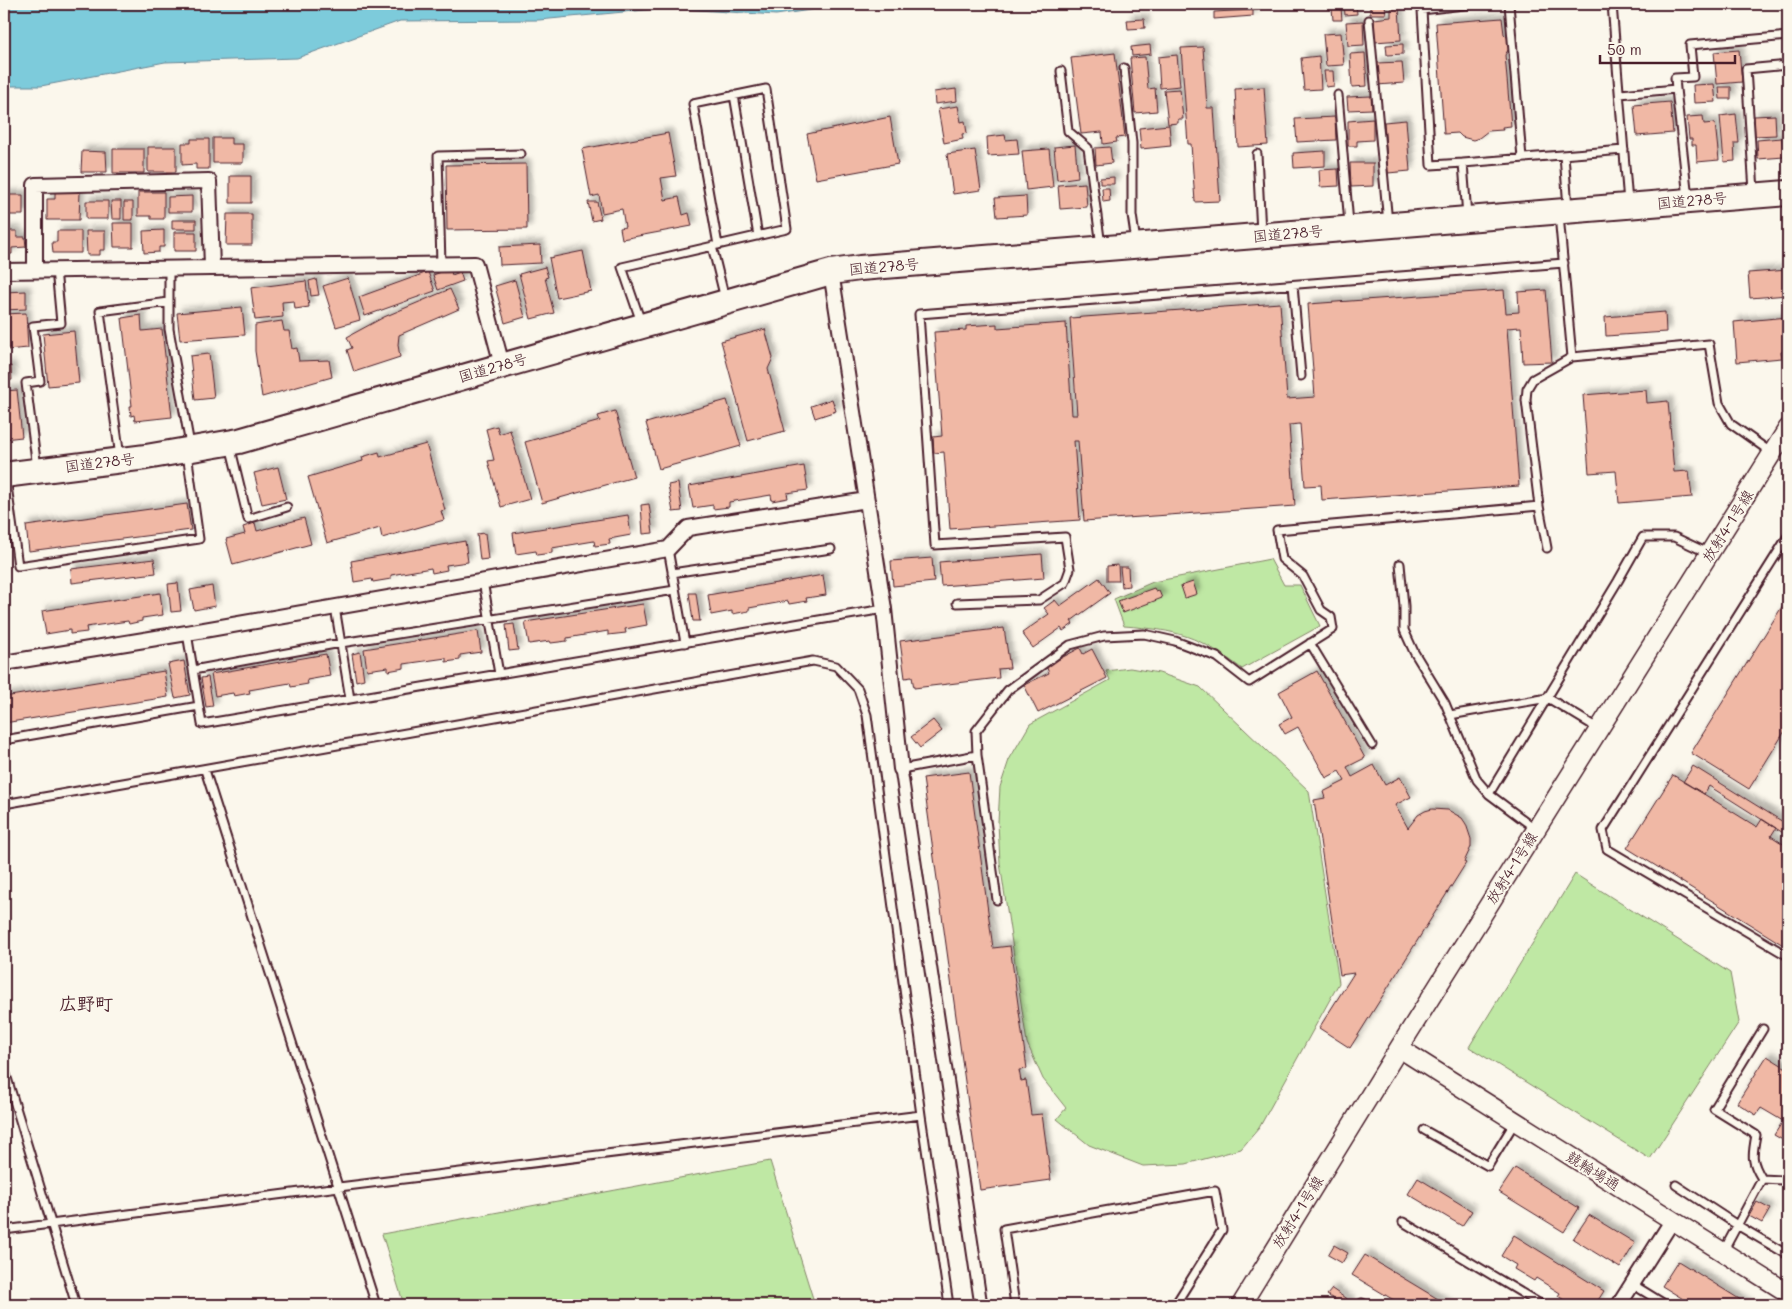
<svg xmlns="http://www.w3.org/2000/svg" width="1792" height="1309" viewBox="0 0 1792 1309" font-family="Mali,'Klee One',sans-serif">
	<style>
		.green { fill: #bfe8a4; stroke: #848468 }
		.water { fill: #7dcbdb; stroke: #698695 }
		.building { fill: #f0b8a5; stroke: #4a1f2b; filter: url(#shadow) }
		.lines { fill: none; stroke-linecap: round; stroke-linejoin: round }
		.service-casing { stroke: #4a1f2b; stroke-width: 11 }
		.pedestrian-casing { stroke: #4a1f2b; stroke-width: 15 }
		.minor-casing { stroke: #4a1f2b; stroke-width: 18 }
		.tertiary-casing { stroke: #4a1f2b; stroke-width: 21 }
		.trunk-casing { stroke: #4a1f2b; stroke-width: 28 }
		.service { stroke: #fbf7ec; stroke-width: 7 }
		.pedestrian { stroke: #fbf7ec; stroke-width: 11 }
		.minor { stroke: #fbf7ec; stroke-width: 14 }
		.tertiary { stroke: #fbf7ec; stroke-width: 18 }
		.trunk { stroke: #fbf7ec; stroke-width: 24 }
		.labels { text-anchor: middle; stroke-width: 4; stroke-linejoin: round; paint-order: stroke }
		.street-label { font-size: 15px; fill: #4a1f2b; stroke: #fbf7ec }
		.quarter-label { font-size: 18px; font-weight: bold; fill: #4a1f2b; stroke: #fbf7ec }
	</style>
	<defs>
		<filter id="shadow"><feDropShadow dx="4.5" dy="-4.5" stdDeviation="2.5" flood-color="#0004"/></filter>
	</defs>
	<rect width="100%" height="100%" fill="#fbf7ec"/>
	<filter id="ink" filterUnits="userSpaceOnUse"><feTurbulence type="fractalNoise" baseFrequency=".02" numOctaves="2"/><feDisplacementMap in="SourceGraphic" scale="10" xChannelSelector="R" yChannelSelector="G"/><feConvolveMatrix kernelMatrix="1 2 1 2 8 2 1 2 1" color-interpolation-filters="sRGB"/></filter>
	<g filter="url(#ink)">
		<path class="green" d="M1270,559l14,26h16l20,41 -78,43c-42,-33 -65,-39 -118,-43l-10,-27 39,-17z
			M1130,668l29,5 41,14 109,104 30,192 -80,145 -18,21 -55,15 -43,2 -54,-21 -32,-26 9,-11 -23,-29 -16,-36 -27,-180 -2,-41 2,-35 9,-27 21,-36 80,-44 -4,-9z
			M1575,874l155,99 9,49 -89,137 -181,-112z
			M770,1161l45,144h-411l-22,-71z"/>
		<path class="water" d="M4,4h828l-8,4 -48,7 -110,-7 -127,12 -139,1 -103,37 -132,4 -124,24h-37z"/>
		<path class="building" d="M1344,4h12l1,10 -12,1z
			M1370,4h15l1,10h-16z
			M1332,8h9l1,12h-9z
			M1399,8l2,32 -26,2 -1,-23 17,-2v-8z
			M1253,10v6l-39,3v-7z
			M1502,18l2,16 3,3 3,10 -5,8 6,71 -9,1 1,3 -15,1 -9,7 -6,2 -11,-3 -4,-4 -14,1 -8,-111z
			M1144,19l1,9 -17,1 -1,-9z
			M1363,21l1,24 -16,1 -2,-24z
			M1341,33l3,32 -18,1 -3,-32z
			M1403,44v10l-16,1 -1,-10z
			M1150,45l1,9 -19,2 -1,-9z
			M1203,47l4,61h7l6,93 -25,1 -4,-58h-3l-7,-96z
			M1739,50l3,32 -25,2 -3,-32z
			M1115,53l10,84 -9,1 1,4 -14,2 -1,-12 -21,2 -10,-76z
			M1365,53l2,33 -15,1 -2,-33z
			M1177,55l3,31 -20,2 -2,-31z
			M1319,56l2,33 -17,1 -3,-32z
			M1145,57l3,32 7,-1 2,23 -22,2 -5,-55z
			M1402,62l2,21 -27,2 -1,-22z
			M1324,71h9l1,15 -8,1z
			M1714,84l2,18 -22,1 -1,-18z
			M1264,87l4,58 -30,2 -3,-58z
			M1719,87h12v12h-11z
			M956,89l1,12 -22,3 -1,-12z
			M1180,89l3,30h-5v4l-10,1 -4,-34z
			M1371,96l1,13 -24,1 -1,-13z
			M1670,102l3,31 -36,3 -3,-31z
			M958,106l3,16 4,-1 2,12 -5,1 1,5 -19,4 -6,-34z
			M1736,114l3,29h-5l1,18 -11,1 -4,-46z
			M1775,115l1,20 -21,1 -1,-20z
			M1703,116l1,8 11,-1 4,37 -22,2 -1,-17h-4v-6h-3l-2,-22z
			M890,117l8,47 -82,15 -9,-45z
			M1335,117l1,23 -39,2 -2,-23z
			M1373,119v21l-16,1v5h-9v-25z
			M1406,120l4,51 -22,2 -4,-51z
			M1169,125l2,21 -30,3 -2,-21z
			M668,133l8,43 -15,2 4,22 14,-3 4,18 6,-2 3,13 -70,13 -2,-11 5,-1 -3,-18 -20,4 -3,-18 -8,2 -9,-48z
			M1005,135l1,5 11,-1 2,15 -31,2 -1,-19z
			M213,138h18v6h12v19h-30z
			M1782,138l2,19 -26,2 -1,-19z
			M191,139h18v30h-13v-5l-14,1v-22h9z
			M1075,145l3,32 -21,3 -3,-33z
			M148,147h28v25h-28z
			M1110,147l2,16 -16,2 -1,-17z
			M113,149h31v24h-31z
			M1049,149l4,38 -27,3 -4,-39z
			M975,150l6,40 -28,4 -6,-40z
			M82,151l24,1 1,20h-26z
			M1325,151v15l-31,2 -1,-15z
			M1350,163h23v23l-22,1z
			M526,164l1,65 -80,1 -1,-65z
			M1338,169l1,17 -19,1 -1,-17z
			M230,176h21v27h-21z
			M1114,177v7h-14v-6z
			M1085,183l2,24 -27,2 -2,-24z
			M1102,188h7l1,13 -7,1z
			M55,192h25l-1,28h-32v-21h8z
			M138,192h26v27h-13v-3h-13z
			M4,195h19v20h-19z
			M192,196v16h-24v-15z
			M1026,196l1,19 -30,2 -2,-19z
			M86,201h22v18h-22z
			M111,201h10v18h-9z
			M124,202h9v18h-9z
			M588,202h9l4,17 -9,2z
			M227,214h25v31h-26z
			M172,220h24v9h-24z
			M113,223h20v24h-19z
			M164,230v17h-5v5l-15,1 -1,-22z
			M4,231h13v6h8l1,10 -14,1v6h-8z
			M57,231h24v22h-28l-1,-11h5z
			M86,231h19v19h-5v5h-13z
			M174,232h22v19h-22z
			M540,245l1,18 -41,2 -1,-18z
			M583,251l8,40 -34,7 -8,-40z
			M545,267l3,10 -3,1 9,35 -23,6 -12,-45z
			M450,269l2,6 8,-3 3,9 -25,9 -5,-15z
			M1788,270v25l-38,3 -2,-25z
			M428,272l7,19 -70,25 -6,-19z
			M348,278l12,42 -24,7 -13,-41z
			M316,279l3,16 -8,1 -2,-15z
			M515,280l10,37 -20,6 -10,-37z
			M306,281l3,26 -14,2 -1,-8 -12,1 1,15 -28,3 -4,-32z
			M450,289l9,20 -60,26 -1,10 2,12 -46,15 -7,-22 5,-2 -5,-11 37,-20z
			M1504,290l2,23 13,-1 -1,-20 28,-2 6,72 -29,1 -2,-36 -14,1 12,158 -197,14 -1,-15 -16,1 -5,-62 -11,1 6,81 -211,15 -6,-80h-4l6,79 -130,9 -6,-77 -10,1 -1,-16 9,-1 -8,-104 32,-2v-4l31,-2v4l69,-5 6,92h5l-7,-97 210,-15 7,96 28,-2 -7,-93z
			M26,291v18l-22,1v-18z
			M242,307l3,28 -65,5 -3,-27z
			M1665,312l1,20 -60,4 -1,-19z
			M26,313l2,35 -22,2 -2,-36z
			M141,315l1,16 20,-2 10,88 -37,4 -1,-6 -3,1 -1,-10h2l-10,-88z
			M1788,317v34l-7,1 1,6 -45,4 -3,-40z
			M282,321l2,10h5l3,18 5,-1 2,13 30,-1 3,17 -70,20 -7,-46v-26z
			M765,329l8,29 -5,11 17,62 -37,10 -27,-100z
			M74,331l5,52 -31,3 -5,-52z
			M209,354l5,44 -19,2 -5,-44z
			M11,366l1,14 -8,1v-14z
			M17,390l5,47 -18,2v-48z
			M1646,390l1,13 21,-2 6,71 15,-1 3,26 -73,6 -3,-32 -27,2 -6,-78z
			M832,399l4,12 -21,7 -4,-12z
			M727,400l14,46 -82,23 -13,-46z
			M615,411l19,66 -92,26 -17,-61 75,-21 -2,-5z
			M497,426l2,8 11,-4 20,69 -29,8 -13,-46 6,-1 -8,-31z
			M426,444l19,66 -4,1 3,9 -62,18 -2,-10 -53,15 -19,-66 55,-16 -1,-4 17,-5 1,5z
			M804,466l4,24 -21,3 1,5 -16,3 -1,-6 -42,7v5l-16,2v-4l-20,3 -4,-22z
			M278,467l8,32 -24,5 -8,-31z
			M678,483l4,28 -9,1 -5,-27z
			M187,504l4,26 -162,21 -3,-25z
			M649,504l4,29 -10,1 -2,-29z
			M628,515l3,20 -22,4 1,5 -15,2 -1,-5 -42,7v5l-15,2 -1,-4 -20,3 -3,-21z
			M304,518l7,26 -78,21 -7,-26 19,-5 -2,-7 12,-4 2,8z
			M485,533l3,26 -8,1 -3,-26z
			M465,541l3,21 -22,3 1,5 -15,3 -1,-5 -40,7v4l-18,3 -1,-3 -18,3 -3,-21z
			M1042,554l2,24 -103,8 -2,-24z
			M932,558l2,24 -41,4 -2,-25z
			M154,559l2,14 -84,10 -1,-14z
			M1118,565l1,16h-12v-15z
			M1120,567h8l1,19 -7,1z
			M823,575l3,20 -20,3 1,3 -18,3 -1,-3 -39,7v3l-17,3v-3l-21,4 -3,-20z
			M1099,578l11,15 -39,28 2,3 -10,7 -2,-3 -28,20 -11,-15 27,-19 -5,-6 11,-8 5,6z
			M1193,582l4,12 -12,4 -4,-12z
			M178,583l3,28 -10,1 -3,-28z
			M212,586l3,20 -21,4 -4,-20z
			M1154,588l2,4 3,-1 3,7 -39,15 -5,-12z
			M160,593l3,22 -21,3v3l-13,3 -1,-3 -42,6 1,5 -17,2v-4l-24,4 -4,-23z
			M689,593h7l4,28h-7z
			M1788,597v129l-39,63 -58,-36z
			M643,604l4,21 -22,4 1,4 -18,2v-4l-41,7v3l-16,2 -1,-2 -21,3 -4,-22z
			M514,624l4,26 -9,1 -3,-26z
			M1004,628l6,40 -12,1 1,9 -85,10 -2,-11 -7,1 -5,-37z
			M478,631l3,21 -21,3v5l-14,2v-4l-42,6v4l-16,3v-4l-21,3 -3,-21z
			M1080,648l3,6 9,-5 15,29 -69,35 -14,-28 25,-12 -3,-7z
			M360,652l4,27 -8,2 -4,-27z
			M326,654l4,22 -23,4 1,4 -17,3 -1,-4 -41,7 1,3 -16,3 -1,-3 -18,3 -4,-22z
			M184,661l6,34 -15,3 -7,-34z
			M164,671l4,26 -164,26v-26z
			M1317,671l48,87 -18,9 5,10 22,-12 11,20 15,-8 11,20 -16,8 13,23 10,-13 7,-4 7,-2 16,1 14,8 4,6 5,15v8l-7,15 2,1 -116,185 -31,-20 35,-55 -14,2 -26,-175 11,-2 -2,-6 22,-11 -6,-10 -13,7 -28,-51 -13,7 -6,-10 13,-7 -13,-25z
			M208,677l5,29 -7,1 -5,-29z
			M933,720l9,11 -22,17 -9,-11z
			M1693,766l95,59v11l-79,-50 -5,8 -21,-12z
			M969,772l24,176 17,-2 17,123 -8,1 2,11 5,-1 5,35 11,-1 9,66 -71,10 -57,-412z
			M1673,775l84,52 5,-8 14,9 -5,8 17,11v101l-161,-100z
			M1767,1056l21,13v74l-14,-8 9,-14 -22,-13 -5,7 -19,-12z
			M1515,1168l64,40 -15,24 -65,-40z
			M1418,1178l54,33 -10,15 -54,-32z
			M1757,1202l13,7 -8,14 -13,-7z
			M1589,1215l46,28 -15,25 -47,-29z
			M1514,1235l90,56 -9,14h-23l-14,-9 2,-3 -24,-15 -2,3 -20,-12 2,-4 -15,-9z
			M1334,1245l14,8 -6,10 -14,-8z
			M1365,1255l83,50h-46l-50,-30z
			M1678,1261l71,44h-56l-31,-19z
			M1332,1289l19,13 -2,3h-6l-16,-10z"/>
		<g class="lines">
			<g class="service-casing">
				<path id="service" d="M1509,4l13,154
					M1612,4l16,199
					M1788,4v4
					M1369,20l19,203
					M1124,68l8,75v72l4,27
					M1061,71l7,60 20,17 13,98
					M1676,89l12,109
					M1620,94l56,-5 -1,-11 18,-1 -3,-32 98,-9
					M734,95l24,141
					M1338,95l11,129
					M1257,154l4,79
					M1564,155l4,53
					M1463,163l-32,2 -9,-155 50,-6
					M1754,191l-8,-122 42,-4
					M1559,215l13,142 137,-13 10,59 12,21 41,29
					M1467,216l-4,-53 161,-13
					M712,246l13,53
					M441,264l-3,-108 83,-2
					M169,268v61l21,116
					M1293,285l8,91
					M641,322l-19,-55 165,-38 -21,-140 -73,15 25,141
					M230,445l18,74 39,-12
					M120,457l-20,-146 69,-9
					M37,468l-11,-85 14,-2 -7,-55 28,-3 -5,-54
					M6,478l12,88 181,-27 -12,-86
					M1539,506l8,42
					M1788,536l-185,294 4,19 181,107
					M668,549l17,94
					M1400,564l4,42v24l10,22 31,51 32,77 12,14
					M672,573l159,-24
					M483,581l16,93
					M957,603l82,-3 26,-17 5,-14 -5,-32 -130,8 -16,-231 645,-51
					M335,607l15,92
					M1310,643l62,102
					M193,670l148,-27 334,-53
					M199,706l3,18 682,-115
					M1450,715l98,-17 51,31
					M4,740l195,-34 -12,-73
					M901,769l76,-14
					M205,770l171,535
					M4,804l809,-143 23,5 22,23 9,26 54,400
					M1536,829l-47,-35 129,-213 25,-44h31l34,16
					M997,900l-20,-145 -1,-24 32,-41 62,-45 34,-9 40,-2 31,7 42,16 32,25 84,-53 -2,-12 -10,-7 -18,-34 -21,-17 -5,-29 262,-24 -13,-106 1,-11 6,-10 39,-22
					M4,1068l72,237
					M1424,1130l64,36 27,-44
					M1762,1179c-11,-18 -10,-23 -6,-44l-42,-26 49,-80
					M1676,1185l61,40 51,30
					M1403,1222l139,83
					M4,1230l335,-43 582,-72 28,190
					M1723,1252l39,-73 20,1 6,-1
					M1632,1284l34,21
					M1362,1303l4,2
					M1015,1305l-11,-76 211,-38 7,39 -47,75"/>
			</g>
			<g class="pedestrian-casing">
				<path id="pedestrian" d="M901,769l80,536"/>
			</g>
			<g class="minor-casing">
				<path id="minor" d="M35,269v-84l174,-4 3,86
					M4,271l471,-7 27,101
					M831,272l53,337 17,160
					M4,663l183,-30 481,-84 20,-21 179,-28
					M1619,1305l53,-84"/>
			</g>
			<g class="tertiary-casing">
				<path id="tertiary" d="M1399,1048l389,245
					M1241,1305l158,-257 389,-620"/>
			</g>
			<g class="trunk-casing">
				<path id="trunk" d="M4,475l142,-18 93,-16 592,-169 29,-4 928,-75"/>
			</g>
			<use href="#service" class="service"/>
			<use href="#pedestrian" class="pedestrian"/>
			<use href="#minor" class="minor"/>
			<use href="#tertiary" class="tertiary"/>
			<use href="#trunk" class="trunk"/>
		</g>
	</g>
	<g class="labels">
		<g class="street-label">
			<text transform="translate(1692 201) rotate(-5)" y="5">国道278号</text>
			<text transform="translate(1288 234) rotate(-5)" y="5">国道278号</text>
			<text transform="translate(884 267) rotate(-5)" y="5">国道278号</text>
			<text transform="translate(493 368) rotate(-16)" y="5">国道278号</text>
			<text transform="translate(100 463) rotate(-7)" y="5">国道278号</text>
			<text transform="translate(1728 526) rotate(-58)" y="5">放射4-1号線</text>
			<text transform="translate(1512 868) rotate(-58)" y="5">放射4-1号線</text>
			<text transform="translate(1593 1171) rotate(32)" y="5">競輪場通</text>
			<text transform="translate(1298 1212) rotate(-58)" y="5">放射4-1号線</text>
		</g>
		<g class="quarter-label">
			<text x="86" y="1010">広野町</text>
		</g>
	</g>
	<rect width="1792" height="1309" fill="none" stroke="#fbf7ec" stroke-width="20"/>
	<rect x="10" y="10" width="1772" height="1289" fill="none" stroke="#4a1f2b" stroke-width="2" filter="url(#ink)"/>
	<path d="M1600 55v8h135v-8" fill="none" stroke="#4a1f2b" stroke-width="2.5"/>
	<text x="1607" y="55" font-size="15" fill="#4a1f2b" stroke="#fbf7ec" stroke-width="4" paint-order="stroke">50 m</text>
</svg>
